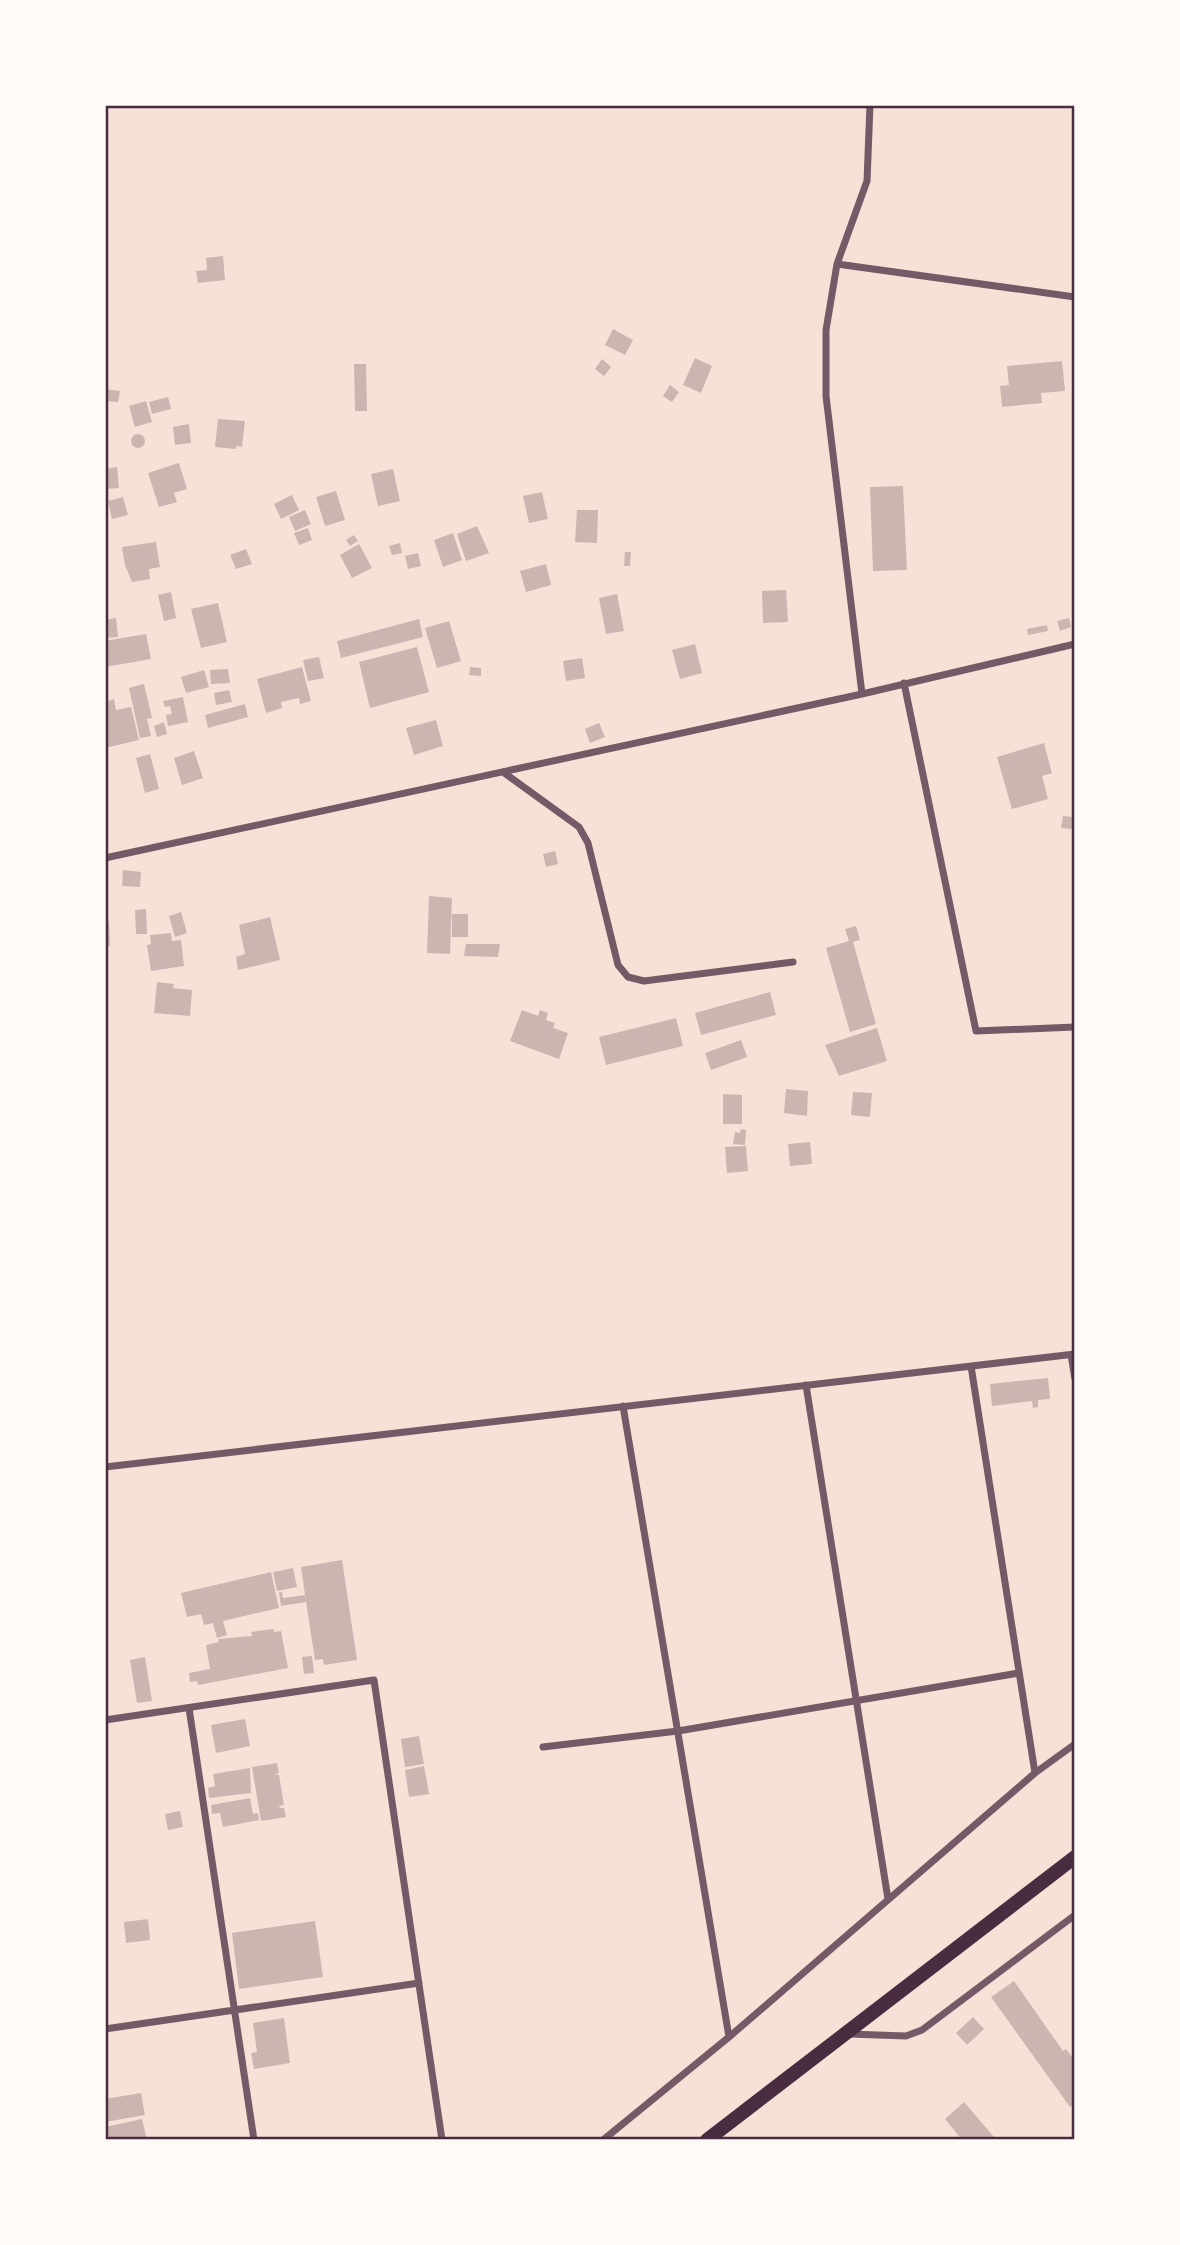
<svg xmlns="http://www.w3.org/2000/svg" width="1180" height="2245" viewBox="0 0 1180 2245" font-family="'IBM Plex Sans',sans-serif">
	<style>
		.building { fill: #ccb4b1 }
		.lines { fill: none; stroke-linecap: round; stroke-linejoin: round }
		.minor { stroke: #755966; stroke-width: 7 }
		.secondary { stroke: #4a2c40; stroke-width: 14 }
		.neatline { fill: none; stroke: #4a2c40; stroke-width: 2.5 }
	</style>
	<rect width="100%" height="100%" fill="#f7e1d7"/>
	<path class="building" d="M223,256l2,24 -27,3 -2,-12 11,-1 -1,-12z
		M613,329l20,11 -8,15 -20,-10z
		M695,358l17,8 -11,27 -18,-8z
		M602,359l9,8 -7,9 -9,-7z
		M1062,361l3,30 -24,2 1,10 -40,4 -2,-21 9,-1 -2,-19z
		M354,364h12l1,47h-12z
		M670,385l9,7 -7,10 -9,-6z
		M105,389l15,2 -2,11 -13,-1z
		M168,397l3,12 -19,5 -3,-12z
		M146,401l6,21 -17,5 -6,-21z
		M218,419l27,2 -3,26 -6,-1v3l-21,-2z
		M189,424l2,19 -16,2 -2,-18z
		M131 441a7 7 0 1 1 14 0a7 7 0 1 1-14 0Z
		M179,463l8,26 -13,4 3,9 -18,5 -11,-34z
		M117,467l2,21 -14,1v-20z
		M393,469l7,32 -22,5 -7,-32z
		M903,486l4,84 -34,1 -3,-84z
		M336,491l9,29 -20,6 -9,-29z
		M542,492l6,27 -19,4 -6,-27z
		M292,495l7,15 -18,9 -7,-15z
		M123,497l5,18 -16,4 -4,-18z
		M305,510l6,14 -16,7 -6,-14z
		M577,510h21l-1,33 -22,-1z
		M477,526l12,27 -23,8 -9,-27z
		M308,528l4,12 -13,5 -5,-12z
		M453,533l9,27 -19,7 -9,-27z
		M354,535l4,6 -8,5 -4,-6z
		M156,542l4,25 -11,2 1,10 -18,3 -7,-17 -3,-18z
		M400,543l2,10 -10,2 -3,-9z
		M359,544l13,24 -20,10 -12,-23z
		M246,549l6,15 -16,5 -6,-14z
		M625,552h6l-1,14h-6z
		M418,553l3,13 -13,3 -3,-13z
		M546,564l5,21 -25,7 -6,-21z
		M786,590l2,32 -25,1 -1,-32z
		M171,592l5,26 -12,3 -6,-26z
		M617,594l7,37 -18,3 -7,-36z
		M218,603l9,39 -26,6 -10,-39z
		M116,618l2,19 -13,1v-18z
		M1069,618l2,9 -11,4 -3,-10z
		M419,619l4,18 -82,21 -4,-17z
		M449,621l12,40 -24,7 -12,-40z
		M1047,625l1,6 -20,4 -1,-6z
		M146,634l5,25 -46,8v-26z
		M695,644l7,29 -22,6 -8,-29z
		M417,647l12,45 -59,16 -11,-46z
		M319,657l5,21 -16,3 -5,-21z
		M582,658l3,20 -19,3 -3,-20z
		M302,667l9,34 -11,3 -1,-6 -18,4 1,6 -16,5 -9,-34z
		M470,667l11,1v8l-12,-1z
		M228,669l2,14 -19,1 -1,-14z
		M204,670l5,17 -23,6 -5,-16z
		M144,684l8,34 -5,1 4,17 -11,2 -11,-50z
		M229,690l3,12 -16,3 -2,-12z
		M183,697l5,25 -20,4 -2,-11 6,-1 -2,-8 -5,1 -2,-6z
		M114,699l2,11 15,-3 8,33 -34,8v-46z
		M245,704l3,13 -40,11 -3,-13z
		M436,720l7,26 -29,9 -8,-27z
		M164,722l3,12 -10,3 -3,-11z
		M599,723l6,14 -15,6 -5,-14z
		M1044,743l8,30 -10,3 6,23 -36,10 -15,-52z
		M194,751l9,27 -21,7 -8,-27z
		M150,754l9,35 -14,4 -9,-35z
		M1063,816l11,1 -2,12 -11,-1z
		M555,851l3,13 -12,3 -3,-13z
		M123,870l18,2 -1,15 -18,-1z
		M429,896l23,2 -2,56 -23,-1z
		M146,909l1,25h-11l-1,-24z
		M181,912l6,21 -12,4 -6,-21z
		M452,914h16v23h-16z
		M270,917l10,43 -42,10 -2,-13 9,-3 -6,-29z
		M105,921h4l1,25h-5z
		M856,926l4,14 -7,2 23,82 -26,8 -24,-84 23,-7 -4,-12z
		M171,933l1,8 9,-1 3,26 -33,5 -4,-26 4,-1 -1,-9z
		M466,944h34l-2,13 -34,-1z
		M157,982l17,2 -1,4 19,2 -2,26 -36,-3z
		M770,992l6,23 -75,20 -6,-22z
		M522,1010l16,6 2,-6 8,3 -2,7 9,3 -2,5 15,5 -9,26 -49,-18z
		M676,1018l7,28 -77,19 -7,-28z
		M877,1028l10,33 -48,15 -14,-31z
		M741,1040l6,17 -36,13 -6,-17z
		M786,1089l22,2 -1,25 -23,-3z
		M853,1092l19,1 -2,24 -19,-2z
		M723,1094l19,1v29h-19z
		M741,1129l5,1 -1,15 -12,-1 2,-12 5,1z
		M810,1142l2,22 -22,2 -2,-22z
		M746,1146l2,25 -21,2 -2,-26z
		M1048,1378l2,21 -12,1v7l-5,1 -1,-7 -40,5 -2,-22z
		M342,1560l15,100 -33,5 -1,-6 -8,1 -9,-58 -25,4 -2,-14h3l1,6 22,-3 -4,-28z
		M293,1568l4,19 -20,4 -4,-19z
		M271,1572l8,36 -56,13 4,14 -10,3 -4,-15 -9,2 -3,-11 -14,3 -6,-24z
		M273,1629l1,3 7,-1 7,37 -90,17 -1,-4 -7,1 -1,-9 21,-4 -4,-24 13,-3 -1,-3 34,-3 -1,-4z
		M312,1656l2,17 -10,1 -2,-17z
		M145,1657l7,44 -15,2 -7,-43z
		M245,1719l5,27 -34,7 -5,-28z
		M419,1736l5,28 -19,3 -4,-28z
		M277,1763l2,10 -5,1 5,1 5,30 -5,1 1,2h4l2,9 -25,4 -9,-54z
		M424,1766l5,28 -20,3 -4,-27z
		M250,1768l1,25 -42,5 -1,-10 7,-2 -2,-12z
		M250,1798l3,16 5,-1 1,7 -36,7 -3,-14 -8,1 -1,-9z
		M180,1811l3,16 -15,3 -3,-16z
		M148,1919l2,21 -24,3 -2,-21z
		M315,1921l8,56 -84,12 -7,-56z
		M1014,1981l49,70 3,-2 9,12v43l-5,3 -79,-110z
		M973,2017l11,12 -17,16 -11,-12z
		M284,2018l6,45 -36,6 -3,-16 6,-1 -4,-29z
		M141,2093l4,22 -40,7v-23z
		M964,2102l30,35 -4,3h-28l-17,-21z
		M142,2119l5,21h-42v-13z"/>
	<g class="lines">
		<path class="minor" d="M837,264l238,33
			M904,683l72,348 99,-4
			M862,694l-36,-298v-66l11,-66 30,-83 3,-76
			M503,772l76,55 9,16 30,122 10,12 16,4 149,-19
			M105,858l757,-164 213,-50
			M1071,1355l4,24
			M971,1366l64,407
			M806,1385l82,514
			M623,1406l106,631
			M105,1467l970,-113
			M189,1708l65,432
			M105,1720l269,-40 68,460
			M543,1747l135,-16 341,-58
			M105,2029l314,-46
			M849,2034l57,2 16,-6 153,-115
			M603,2140l126,-103 306,-264 40,-29"/>
		<path class="secondary" d="M707,2140l368,-283"/>
	</g>
	<rect width="1180" height="2245" fill="none" stroke="#fffaf5" stroke-width="214"/>
	<rect x="107" y="107" width="966" height="2031" class="neatline"/>
</svg>
